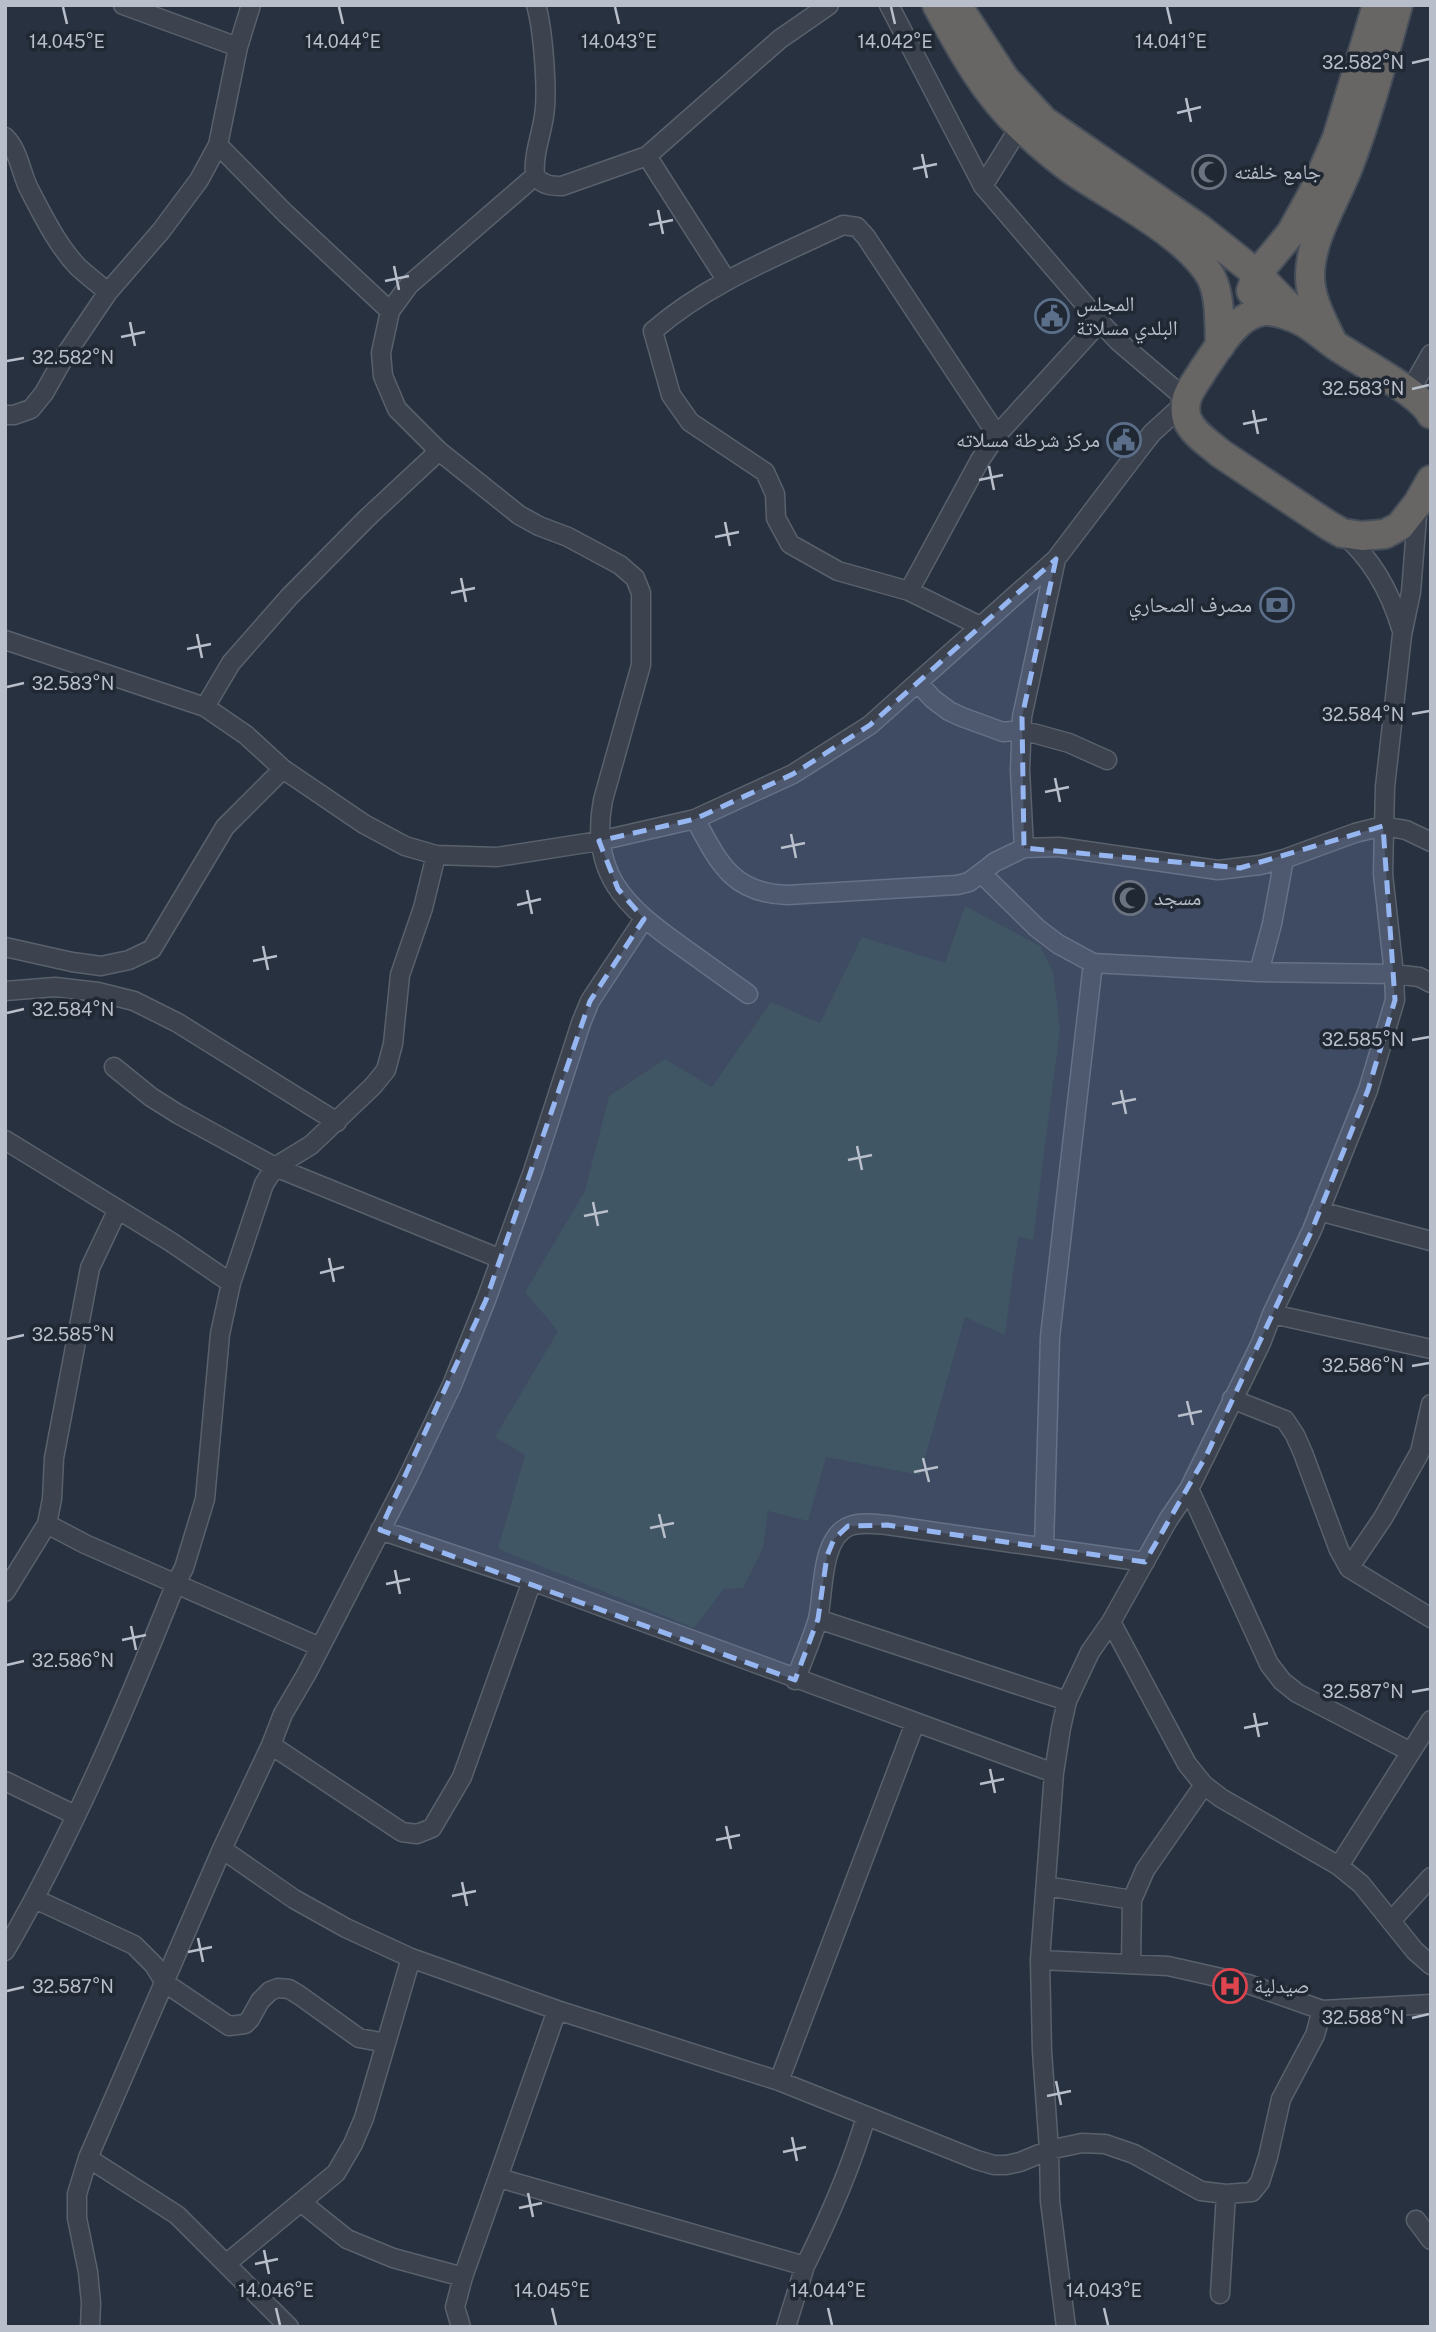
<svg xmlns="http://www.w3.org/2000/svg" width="1436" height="2332" viewBox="0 0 1436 2332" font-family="'Public Sans','Noto Naskh Arabic',sans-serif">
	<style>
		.green { fill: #2b3f41 }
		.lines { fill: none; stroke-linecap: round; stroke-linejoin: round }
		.minor-casing { stroke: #59616d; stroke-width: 21 }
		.trunk-casing { stroke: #464e5a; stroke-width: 32 }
		.minor { stroke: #3c434f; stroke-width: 18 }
		.trunk { stroke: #686664; stroke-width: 28 }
		.marked { fill: #96b6f1; fill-opacity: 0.2; stroke: #96b6f1; stroke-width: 5; stroke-dasharray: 14 9; stroke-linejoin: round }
		.ticks { fill: none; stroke: #b8beca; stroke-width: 2.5 }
		.labels { text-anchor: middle; stroke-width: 7; stroke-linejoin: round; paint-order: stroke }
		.poi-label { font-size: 21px; fill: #b8beca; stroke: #202834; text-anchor: start }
		.ticks-label { font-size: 18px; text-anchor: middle; fill: #b8beca; stroke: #202834; stroke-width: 7; stroke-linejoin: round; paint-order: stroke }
	</style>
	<rect width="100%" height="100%" fill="#28313f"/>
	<path class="green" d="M965,906l75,40 13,25 7,58 -27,211 -15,-3 -13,98 -40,-18 -45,158 -94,-18 -18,64 -40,-10 -5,37 -20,40 -19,1 -30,39 -196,-79 27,-94 -30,-18 63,-106 -33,-39 60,-101 24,-95 56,-37 47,28 59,-85 49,21 42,-86 83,26z"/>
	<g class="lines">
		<g class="minor-casing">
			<path id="minor" d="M123,5l115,42
				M536,5c7,23 12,87 8,111 -3,21 -11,38 -9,60l-126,109 -19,26 -9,42 2,23 14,33 42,42 80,64 20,11 29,11 52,28 15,13 6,15v72l-38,135c-14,74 23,107 78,146 22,16 45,32 67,48
				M889,5l94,181 117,136 19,20 67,57
				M5,137c13,12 16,35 23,50 14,27 29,58 50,80 10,9 20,17 30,25
				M218,145l68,69 104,97
				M647,156l80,125
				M535,176c8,9 15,10 27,10l85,-30 133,-117 49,-34
				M983,186l41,-66
				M1409,393l22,-39
				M5,415h9l17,-6 13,-16 22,-39 42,-62 53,-61 38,-51 19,-35 20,-98 13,-42
				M1343,534c30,26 47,57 58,94
				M909,591l71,-131 17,-25 103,-113
				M980,626l-71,-35 -71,-20 -48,-27 -14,-26 -1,-24 -10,-22 -75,-50 -19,-27 -18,-64c55,-48 125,-75 190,-106l14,2 9,10 131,198
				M5,640l200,67 41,28 37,34 81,55 41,22 31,9 61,2 102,-16 96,-22 98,-45 77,-49 186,-166 82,-108 14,-18 33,-30
				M918,683l15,16 16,12 13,6 41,15 19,-2 47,13 38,17
				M205,707l26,-44 58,-66 78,-79 72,-67
				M695,819c24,44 37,74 92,76l170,-10 12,-3 12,-9 56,55 21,16 35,19 166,9 135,2 25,3 12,6
				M1024,848l-4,-78 2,-53 34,-158
				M981,873l14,-11 29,-14 35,-1 159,23 42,-5 24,-6 71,-26 28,-7 23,4 25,12
				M5,947l67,15 29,4 28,-6 23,-11 73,-122 58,-58
				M1259,972l13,-48 12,-65
				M5,991l50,-4 43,5 36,9 44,22 159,99
				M114,1067l37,30 27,17 97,53 226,92
				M5,1140l166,102 60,41
				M1319,1211l112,30
				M1272,1314l159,35
				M1232,1399l53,21 10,15 8,18 36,97 10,18 82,50
				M1189,1489l80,175 13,17 15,12 114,59
				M47,1524l38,20 235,103
				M380,1530l152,51 522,192
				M1044,1547l6,-210 43,-374
				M1349,1568l34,-50 37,-66 11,-48
				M5,1592l42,-68 5,-25 2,-41 36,-190 27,-57
				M818,1619l249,82
				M1111,1622l76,142 17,21 17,13 118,68 22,18 54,67 16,14
				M795,1680c8,-20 17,-41 23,-61 6,-26 2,-82 32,-93 11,-4 25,-2 37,-1l258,37
				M271,1745l131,87 15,2 15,-6 30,-51 70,-196
				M5,1781l70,34
				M222,1849l72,50 52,29 65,30 146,52 222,71 198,79 17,5h12l14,-3 29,-12 33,-7 23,1 29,10 67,37 25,3 26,-2 8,-10 8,-25 13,-58 34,-64 7,-25 109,-6
				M1339,1866l92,-146
				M1046,1886l86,14
				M35,1899l99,46 20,20 11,18 64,43 16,-2 5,-5 10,-18 10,-10 8,-3 11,1 10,6 60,43 27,5
				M1391,1921l40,-44
				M5,1951c68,-117 121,-243 171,-368l8,-15 21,-69 15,-165 11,-51 33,-99 11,-17 36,-22 62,-59 13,-16 7,-26 7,-69 23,-67 13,-53
				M1040,1960l128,6 80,18 74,26
				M1131,1964l1,-64 13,-30 59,-85
				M779,2081l136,-358
				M88,2158l89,57 112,112
				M499,2178l306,88c24,-48 45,-96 61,-149
				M302,2203l45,36 46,19 70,19
				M1416,2220l15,20
				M227,2263l109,-90 17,-29 11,-26 47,-160
				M1220,2294l6,-100
				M90,2327l1,-24 -3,-31 -11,-54v-24l11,-36 134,-309 49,-104 12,-31 24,-41 100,-194 45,-94 34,-85 47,-129 48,-148 9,-22 54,-82
				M461,2327l-6,-20 8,-30 94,-267
				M786,2327l19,-61
				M1066,2327l-16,-126 -1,-51 -7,-99 -2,-91 14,-187 7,-45 6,-27 23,-49 21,-30 57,-102 21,-31 72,-146 11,-29 40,-84 56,-140 27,-90 -1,-26 -11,-100 2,-87 17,-152 9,-43 7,-88"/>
		</g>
		<g class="trunk-casing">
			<path id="trunk" d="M937,5c24,44 48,89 85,123 16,15 32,29 50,42 40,28 115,64 139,107 10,20 8,47 9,69
				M957,5l48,74 39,42 156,108 57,45 45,46
				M1251,291l6,-17 34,-41 22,-40 24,-55 40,-133
				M1332,341c-10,-21 -22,-42 -22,-65 0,-39 26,-76 39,-111 20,-52 34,-107 49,-160
				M1431,414c-12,-22 -73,-53 -96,-69 -10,-7 -20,-16 -30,-22 -11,-6 -29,-13 -41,-12 -29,4 -46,38 -61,59 -5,9 -13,18 -16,28 -2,6 -2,15 0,21 6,15 22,24 33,34l108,72 14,8 20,3 23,-2 15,-8 18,-23 13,-23"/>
		</g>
		<use href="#minor" class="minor"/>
		<use href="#trunk" class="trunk"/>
	</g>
	<path class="marked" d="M1056,559l-34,158 2,131 216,20 143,-42 12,174 -27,90 -56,140 -105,224 -62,108 -258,-37 -39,1 -14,13 -7,17 -9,63 -23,61 -415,-150 106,-230 104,-299 54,-82 -26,-30 -19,-48 96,-22 98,-45 77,-49z"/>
	<path class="ticks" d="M63,7l4,17M339,7l4,17M615,7l4,17M891,7l4,17M1167,7l4,17M1412,63l17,-4M1186,98l5,24M1177,113l24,-6M922,154l5,24M913,169l24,-5M658,210l5,24M649,225l24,-5M394,266l5,24M385,281l24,-5M130,322l5,24M121,337l24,-5M7,361l17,-3M1412,389l17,-4M1253,410l5,24M1243,424l24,-5M989,466l5,24M979,480l24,-5M725,522l5,24M715,537l24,-5M461,578l5,24M451,593l24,-5M197,634l5,24M187,649l24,-5M7,687l17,-4M1412,714l17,-3M1055,778l5,24M1045,792l24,-5M791,834l5,24M781,848l24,-5M527,890l5,24M517,905l24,-6M263,946l5,24M253,961l24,-5M7,1013l17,-4M1412,1040l17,-3M1121,1090l5,24M1112,1104l24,-5M857,1146l5,24M848,1160l24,-5M593,1202l5,24M584,1216l24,-5M329,1258l5,24M320,1273l24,-6M7,1339l17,-4M1412,1366l17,-3M1187,1401l6,24M1178,1416l24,-5M923,1458l6,24M914,1472l24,-5M659,1514l6,24M650,1528l24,-5M395,1570l5,24M386,1584l24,-5M131,1626l5,24M122,1640l24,-5M7,1665l17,-4M1412,1692l17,-3M1254,1713l5,24M1244,1728l24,-5M990,1769l5,24M980,1784l24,-5M726,1826l5,23M716,1840l24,-5M462,1882l5,24M452,1896l24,-5M198,1938l5,24M188,1952l24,-5M7,1991l17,-4M1412,2018l17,-4M1056,2081l5,24M1047,2096l24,-5M792,2137l5,24M783,2152l23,-5M528,2193l5,24M519,2208l23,-5M264,2250l5,24M255,2264l23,-5M276,2308l4,17M552,2308l4,17M828,2308l4,17M1104,2308l4,17"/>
	<defs>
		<g id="mosque-ring" transform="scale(1.75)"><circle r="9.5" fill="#202834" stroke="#6b7280" stroke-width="1.5"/><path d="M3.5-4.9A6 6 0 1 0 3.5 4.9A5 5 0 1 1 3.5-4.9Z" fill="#6b7280"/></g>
		<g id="civic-ring" transform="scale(1.75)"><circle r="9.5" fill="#202834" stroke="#5c6f8a" stroke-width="1.5"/><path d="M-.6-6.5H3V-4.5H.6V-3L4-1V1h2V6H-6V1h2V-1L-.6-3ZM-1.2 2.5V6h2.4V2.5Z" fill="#5c6f8a"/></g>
		<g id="bank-ring" transform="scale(1.75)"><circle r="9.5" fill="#202834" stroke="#5c6f8a" stroke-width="1.5"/><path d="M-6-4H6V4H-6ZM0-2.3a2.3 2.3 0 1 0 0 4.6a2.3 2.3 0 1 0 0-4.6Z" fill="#5c6f8a"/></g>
		<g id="hospital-ring" transform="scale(1.75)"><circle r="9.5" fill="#202834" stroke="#e0444e" stroke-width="1.5"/><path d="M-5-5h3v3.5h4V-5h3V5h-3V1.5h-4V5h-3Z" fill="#e0444e"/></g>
	</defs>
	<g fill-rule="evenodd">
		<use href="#mosque-ring" x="1209" y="172"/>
		<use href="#civic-ring" x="1052" y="316"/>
		<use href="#civic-ring" x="1124" y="440"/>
		<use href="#bank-ring" x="1277" y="605"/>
		<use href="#mosque-ring" x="1130" y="898"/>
		<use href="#hospital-ring" x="1230" y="1986"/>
	</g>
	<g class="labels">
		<g class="poi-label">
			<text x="1234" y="179">جامع خلفته</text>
			<text x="1076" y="311">المجلس<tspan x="1076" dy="24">البلدي مسلاتة</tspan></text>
			<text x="1100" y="447" text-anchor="end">مركز شرطة مسلاته</text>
			<text x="1252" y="612" text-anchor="end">مصرف الصحاري</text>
			<text x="1154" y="905">مسجد</text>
			<text x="1254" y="1993">صيدلية</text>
		</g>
	</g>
	<g class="ticks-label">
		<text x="67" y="48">14.045°E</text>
		<text x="343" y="48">14.044°E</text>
		<text x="619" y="48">14.043°E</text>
		<text x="895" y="48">14.042°E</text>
		<text x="1171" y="48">14.041°E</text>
		<text x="1363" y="69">32.582°N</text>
		<text x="73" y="364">32.582°N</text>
		<text x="1363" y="395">32.583°N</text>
		<text x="73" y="690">32.583°N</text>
		<text x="1363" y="721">32.584°N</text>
		<text x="73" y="1016">32.584°N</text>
		<text x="1363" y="1046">32.585°N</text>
		<text x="73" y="1341">32.585°N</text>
		<text x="1363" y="1372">32.586°N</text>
		<text x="73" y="1667">32.586°N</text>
		<text x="1363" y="1698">32.587°N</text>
		<text x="73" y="1993">32.587°N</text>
		<text x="1363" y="2024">32.588°N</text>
		<text x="276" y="2297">14.046°E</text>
		<text x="552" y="2297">14.045°E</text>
		<text x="828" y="2297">14.044°E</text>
		<text x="1104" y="2297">14.043°E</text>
	</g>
	<rect width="1436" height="2332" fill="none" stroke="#b8beca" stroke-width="14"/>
</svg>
